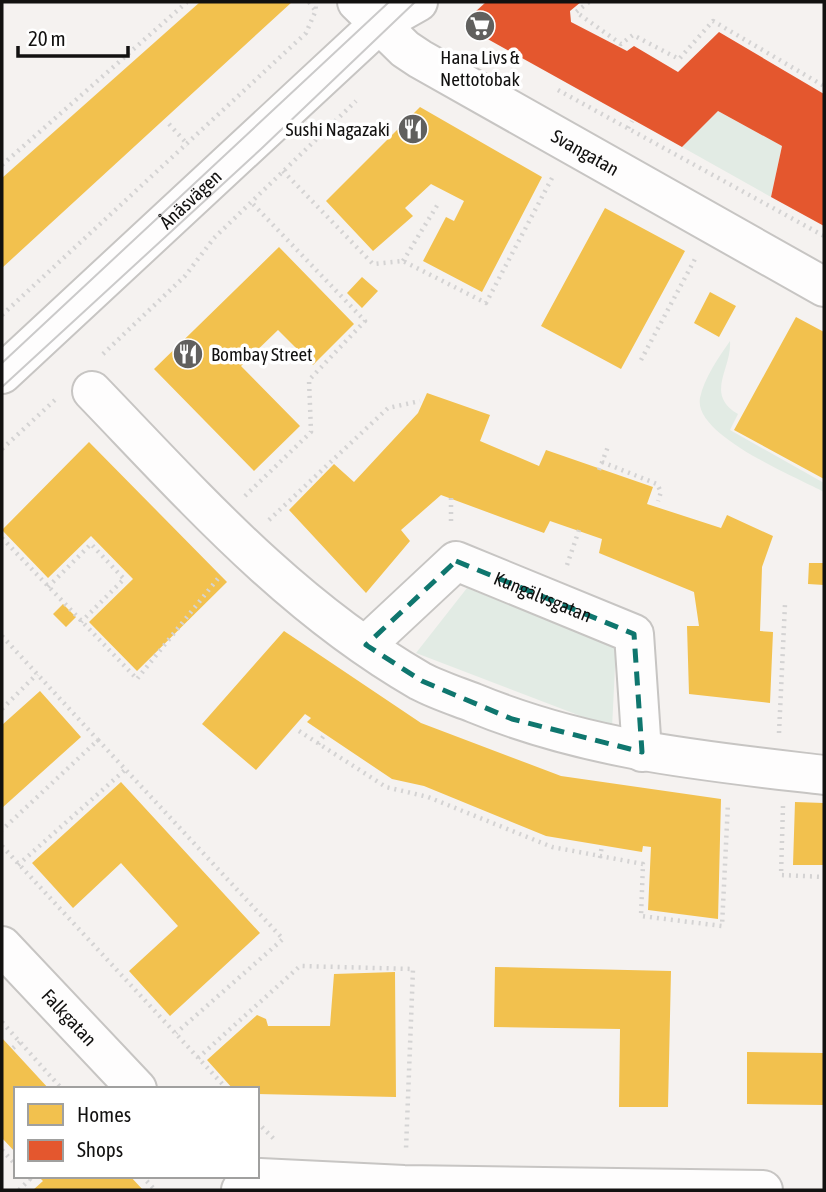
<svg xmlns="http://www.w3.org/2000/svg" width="826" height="1192" viewBox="0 0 826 1192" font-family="'Asap Condensed',sans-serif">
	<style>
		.green { fill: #e2ebe4 }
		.homes { fill: #f2c14e }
		.shops { fill: #e4572e }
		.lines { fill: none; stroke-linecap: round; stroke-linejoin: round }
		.minor-casing { stroke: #c7c5c3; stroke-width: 42 }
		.tertiary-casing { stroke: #c7c5c3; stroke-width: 42 }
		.path { stroke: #d4d3d3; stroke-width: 4.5; stroke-dasharray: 2 5; stroke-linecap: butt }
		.minor { stroke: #fefdfd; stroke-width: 38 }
		.tertiary { stroke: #fefdfd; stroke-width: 38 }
		.tram { stroke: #cbcaca; stroke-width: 2 }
		.marked { fill: none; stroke: #0f766e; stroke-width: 5; stroke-dasharray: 14 9; stroke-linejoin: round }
		.labels { text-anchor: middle; stroke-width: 7; stroke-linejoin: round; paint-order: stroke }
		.poi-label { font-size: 19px; fill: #121110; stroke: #fff }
		.street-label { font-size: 19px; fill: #121110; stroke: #fff }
	</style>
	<rect width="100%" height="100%" fill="#f5f2f0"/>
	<path class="green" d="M718,111l64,35 -11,51 -89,-50z
		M730,341c2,28 -26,53 8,73l-8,16 94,53v9c-28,-15 -131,-57 -124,-94 4,-20 19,-41 30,-57z
		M467,588l149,59 -4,81 -196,-75z"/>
	<path class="homes" d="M200,2h92l-290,266v-90z
		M420,107l122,70 -60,115 -59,-31 23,-44 8,4 10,-20 -33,-17 -26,24 8,8 -40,35 -47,-50z
		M605,208l80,43 -64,118 -80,-43z
		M279,247l75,77 -41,41 -35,-35 -37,36 59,60 -46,45 -100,-102z
		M362,277l16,14 -16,17 -15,-15z
		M710,292l26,14 -17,31 -25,-14z
		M796,317l28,15v147l-90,-49z
		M427,393l63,22 -10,26 59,25 7,-16 107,37 -6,17 74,24 6,-13 46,21 -11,31 -2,64 13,1 -3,71 -81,-9 -2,-68h12l-5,-34 -95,-39 3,-14 -52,-18 -6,12 -103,-38 -40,35 9,11 -44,52 -77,-83 45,-46 20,18 64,-69z
		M89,442l138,140 -90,89 -48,-49 44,-43 -42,-43 -43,42 -46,-48z
		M809,563h15v22l-16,-1z
		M63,604l13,13 -10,10 -13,-13z
		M284,631l137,92 140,53 160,23 -3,120 -70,-9 3,-63 -8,-1 -1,6 -96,-16 -122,-50 -32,-7 -85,-57 4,-4 -6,-4 -49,56 -54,-46z
		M40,691l41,46 -79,71v-83z
		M121,782l139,151 -90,83 -41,-45 49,-45 -57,-63 -48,45 -41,-45z
		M795,802l29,1v62h-31z
		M495,967l176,4 -3,136h-49l1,-78 -126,-2z
		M395,972l1,125 -139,-3v-5h-24l-26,-29 50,-45 9,4 2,7h62l4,-52z
		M2,1038l47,51h-33v64l-14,-15z
		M747,1052l77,1v52l-77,-1z
		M38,1176h92l13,14h-110l10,-9z"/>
	<path class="shops" d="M486,2h95l-11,9 1,11 56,29 7,-5 44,26 41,-40 105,62v132l-53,-29 11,-51 -64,-35 -36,36 -207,-115v-20z"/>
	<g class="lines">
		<g class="minor-casing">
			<g id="minor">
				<path id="s1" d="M357,2l48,47 15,10 404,228"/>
				<path d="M92,391c102,106 199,216 328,290 17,9 36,15 54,22 114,47 229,58 350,72"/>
				<path id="s2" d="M366,645l90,-84 178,73 8,118"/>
				<path id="s3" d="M2,946l135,143"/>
				<path d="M241,1190l19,-12 144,7 359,5"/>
			</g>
		</g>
		<g class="tertiary-casing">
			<g id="tertiary">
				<path id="s4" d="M2,374l377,-350 39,-22"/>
			</g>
		</g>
		<path class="path" d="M309,2l6,8
			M589,2l-13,10 45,32 12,-9 46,24 34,-38 111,65
			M558,90l266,146
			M169,124l19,21
			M628,128l4,-7
			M2,165l185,-163
			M283,171l90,93 30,-3 83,42 66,-125
			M403,261l35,-57
			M2,315l304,-282 10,-23 -1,-8
			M103,354l82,-78 29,-38 142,-137
			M641,360l54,-101
			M2,449l54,-50
			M602,462l55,22 4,8 -3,9
			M599,470l10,-26
			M245,496l66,-64 -2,-52 56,-59 -113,-118
			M451,498v26
			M269,520l119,-112 32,-7
			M2,538l135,141 83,-103
			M567,565l12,-35
			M48,587l43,-43 33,35 -43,43
			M2,636l96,104 -96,90
			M2,709l35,-35
			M299,731l87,56 42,10 124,50 91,17 -2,52 81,10 6,-123
			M779,733l6,-129
			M98,740l185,199 -107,94
			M318,744l7,-10
			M783,806l-2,69 43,2
			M2,846l225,243
			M600,858l2,-13
			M18,865l108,-96
			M2,1022l60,67
			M13,1048l7,-6
			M198,1058l102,-92 113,3 -7,180
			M257,1122l19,19
			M2,1150l14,15
			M142,1176l13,14
			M19,1190l11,-11 -3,-3"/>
		<use href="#minor" class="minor"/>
		<use href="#tertiary" class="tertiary"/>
		<path class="tram" d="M2,363l387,-361
			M2,387l259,-238 154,-147"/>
	</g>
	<path class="marked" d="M456,561l178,73 8,118 -130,-33 -90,-38 -56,-36z"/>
	<defs>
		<g id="supermarket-disc" transform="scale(1.575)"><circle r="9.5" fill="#61605e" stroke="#fff"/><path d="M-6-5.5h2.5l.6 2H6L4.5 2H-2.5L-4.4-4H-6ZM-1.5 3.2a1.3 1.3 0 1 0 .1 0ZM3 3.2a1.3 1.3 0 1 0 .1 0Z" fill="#fff"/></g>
		<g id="restaurant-disc" transform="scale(1.575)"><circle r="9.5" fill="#61605e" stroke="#fff"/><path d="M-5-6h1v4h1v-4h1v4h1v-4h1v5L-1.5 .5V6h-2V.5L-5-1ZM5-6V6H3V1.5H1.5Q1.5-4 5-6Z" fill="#fff"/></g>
	</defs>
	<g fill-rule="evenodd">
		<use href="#supermarket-disc" x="480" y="26"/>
		<use href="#restaurant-disc" x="413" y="129"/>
		<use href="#restaurant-disc" x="188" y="354"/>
	</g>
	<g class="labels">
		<g class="poi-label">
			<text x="480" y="64">Hana Livs &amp;<tspan x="480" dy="22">Nettotobak</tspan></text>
			<text x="390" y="136" text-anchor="end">Sushi Nagazaki</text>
			<text x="211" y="361" text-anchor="start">Bombay Street</text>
		</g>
		<g class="street-label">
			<text dy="7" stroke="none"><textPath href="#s1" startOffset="275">Svangatan</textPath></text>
			<text dy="7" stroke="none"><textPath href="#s4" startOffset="257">Ånäsvägen</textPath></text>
			<text dy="7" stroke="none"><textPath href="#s2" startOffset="217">Kungälvsgatan</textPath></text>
			<text dy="7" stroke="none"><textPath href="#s3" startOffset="98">Falkgatan</textPath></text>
		</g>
	</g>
	<rect width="826" height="1192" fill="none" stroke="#121110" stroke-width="7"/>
	<rect x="14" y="1087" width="245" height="91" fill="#ffffff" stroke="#a0a09f" stroke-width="2"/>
	<rect x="28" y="1104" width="35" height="21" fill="#f2c14e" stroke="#a0a09f" stroke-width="2"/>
	<text x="77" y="1122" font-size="21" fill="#121110">Homes</text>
	<rect x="28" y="1140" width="35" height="21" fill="#e4572e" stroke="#a0a09f" stroke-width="2"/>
	<text x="77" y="1157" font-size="21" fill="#121110">Shops</text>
	<path d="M18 46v10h110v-10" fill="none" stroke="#121110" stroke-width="3.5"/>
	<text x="28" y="46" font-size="21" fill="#121110" stroke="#ffffff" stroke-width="5" paint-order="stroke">20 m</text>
</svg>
